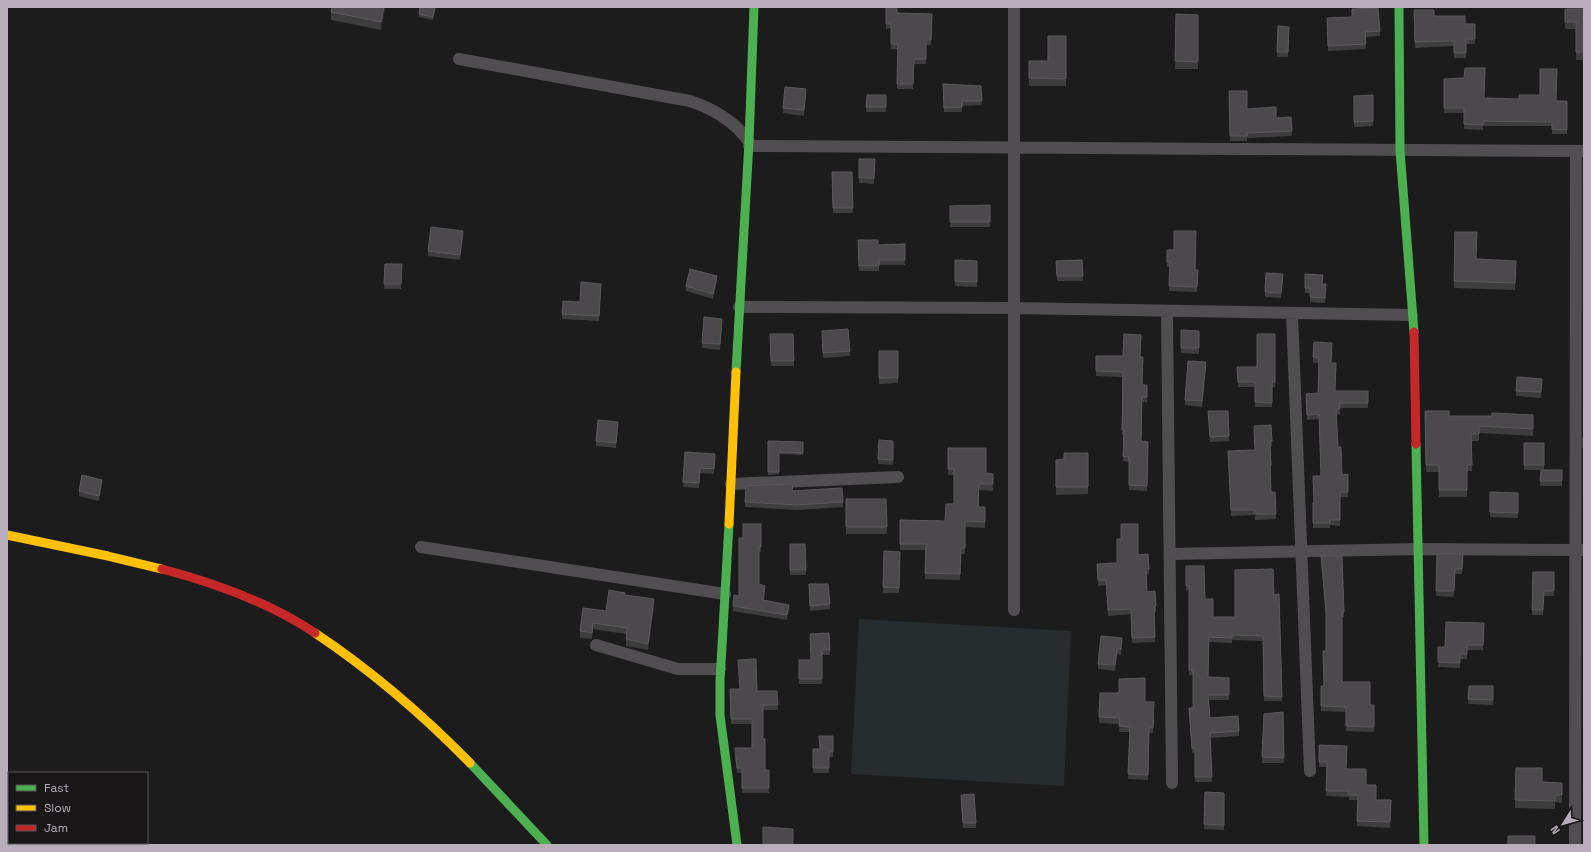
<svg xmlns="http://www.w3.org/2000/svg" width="1591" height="852" viewBox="0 0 1591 852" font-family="'Space Grotesk',sans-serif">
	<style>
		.green { fill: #272d2e }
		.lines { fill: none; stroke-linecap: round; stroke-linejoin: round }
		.street { stroke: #504e51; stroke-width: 12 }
		.fast { stroke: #4caf50; stroke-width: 9 }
		.slow { stroke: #ffc107; stroke-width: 9 }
		.jam { stroke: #c62828; stroke-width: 9 }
		.wall { fill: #3e3d3e }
		.shaded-wall { fill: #2b2a2b }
		.building { fill: #4b494c; stroke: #5c595d }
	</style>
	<rect width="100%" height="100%" fill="#1c1c1c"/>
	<path class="green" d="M859,619l212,12 -7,155 -213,-12z"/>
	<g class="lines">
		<path class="street" d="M1014,7v603
			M459,59l231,42c22,7 46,21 59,41
			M749,146l835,5
			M739,307l275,1 398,7
			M1167,312l5,471
			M1292,314l18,457
			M731,484l167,-7
			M421,547l304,47
			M1170,554l248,-5 166,1
			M596,645l82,24h42
			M1575,845l1,-694"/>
		<path class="fast" d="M1399,7l1,143 14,182
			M736,372l13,-230 5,-135
			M1416,444l8,401
			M729,524l-9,157v34l17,130
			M470,763l77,82"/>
		<path class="slow" d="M729,524l7,-152
			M7,535l101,21 54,13
			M315,633c57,38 107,81 155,130"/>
		<path class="jam" d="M1414,332l2,112
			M162,569c53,14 107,33 153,64"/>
	</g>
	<path class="wall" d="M385,7v3l-4,20 -50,-10v-8z
		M436,7l-3,13 -14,-3v-3z
		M886,7l11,6 35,1 -1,31h-5v19h-12l-1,25h-16l1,-40h-7v-21l-5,1z
		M1565,9h19v51h-8v-31h-11z
		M1176,14l22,1v54h-23z
		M1414,16h20l31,8h10v20h-9v14h-12v-12l-39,2z
		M1327,18l53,13v5l-15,1 1,12 -38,2z
		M1278,26l11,1 -1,30h-11z
		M1066,36v50h-37v-25h19z
		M1444,79l40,19 83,3v33h-15v-8h-69v4l-19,-1v-16h-20z
		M943,84l38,2 1,19 -20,1v6h-18z
		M1229,91l18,18 29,9 15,-1 1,19 -45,2v3h-17z
		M806,94l-2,22 -21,-3v-5z
		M867,95h19v17h-20z
		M1373,95v31l-19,1v-31z
		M859,159h16l-1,25 -15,-1z
		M832,172h20l1,41h-20z
		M990,205v22h-40v-21z
		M1455,232l22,27 39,9 -1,22 -61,-2z
		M463,236l-3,24 -32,-4v-5z
		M858,240l20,5 27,-1v21h-26v6h-20z
		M1167,250l28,20h3l-1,22 -28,-1 1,-24h-3z
		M955,260l22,1v26l-22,-1z
		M1082,260l1,21h-26l-1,-20z
		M385,264h17l-1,25h-17z
		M1305,274l17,10h4l-1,19 -15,-1v-9h-5z
		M1283,279l-2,19 -16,-1v-5z
		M717,281l-4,18 -27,-8v-5z
		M601,289l-2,32 -37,-2v-5z
		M722,324l-2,26 -18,-2v-5z
		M1181,330l18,1v23l-18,-1z
		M822,331l28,20v5l-27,2z
		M770,334h23l1,32h-23z
		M1275,334v53h-3v20h-17v-20h-17l-1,-20h20z
		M1141,340l-1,17 3,28h4v17h-5l-1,39 7,1 -1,49 -18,-1v-28l-6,-1 1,-26h-2v-58l-26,-1v-20h27z
		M1314,342l18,6 -1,15 4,28h33v17h-28v6l-4,1 2,32 4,28 6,-1v23h-8v29l-10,-1v3h-17v-25h1l7,-27 -2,-57 -12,1 -1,-21v-5l12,-1 1,-30h-6z
		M879,351h19v32l-19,1z
		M1206,367l-4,40 -17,-2v-5z
		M1542,379l-1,19 -25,-2v-5z
		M1208,411h20l1,30 -19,1z
		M1425,411l24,5h43l41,-1v21l-54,-3v8h-7v30h-5v26h-28v-25h-13z
		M1271,425l1,21h-2l1,24h-1l1,22h4l1,27 -21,1v-5l-24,1 -3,-60 26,-6z
		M618,427l-2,21 -20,-2v-5z
		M768,441l35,1v13l-24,-1v20l-11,1z
		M893,441v24l-15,-1v-5z
		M1524,443h20v27h18v16h-22l1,-16h-17z
		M948,448l38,25 7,1v17l-14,-1v17h6v21l-20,-1v27h-4l-1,26 -35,-1v-29h-25v-30l45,1 9,-17v-29h-6z
		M685,452l30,7 -1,15 -14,-1 -1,15 -16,-1z
		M1088,453v41l-32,1v-35l8,-1z
		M102,485l-3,16 -20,-5v-5z
		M792,491l51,11v5l-46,3 -52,-3v-5z
		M1490,492l28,1v25l-28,-1z
		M846,499h40l1,35h-41z
		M761,524v28h-2v32l6,6 -1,11 25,9 -2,10 -54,-9 1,-16 5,1z
		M1121,539l17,16 10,-1 1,20h-3l1,18 9,14v6h-2l1,30 -23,1 -1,-29 -23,2 -2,-31 -8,1 -1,-22 20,-1z
		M790,544h15l1,31h-16z
		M884,551l16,1 -1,41h-16z
		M1437,554h26l-1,20h-7l-1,23 -18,-1z
		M1321,556l23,56v5h-2v65l28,23h4v27l-28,-1v-19l-25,-1v-25h3l2,-35v-34z
		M1186,566l19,33 8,18h22l39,-22 5,-1 3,107h-18l-1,-60 -31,-1v3l-23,-1 -1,35 21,1v22h-21l2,18 29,13v5l-29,2 2,44h-17v-30l-3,1 -3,-40 4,-5v-33h-4v-85h-3z
		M1533,572h21v24h-10l-1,19h-11z
		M809,584l21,20v5l-20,2z
		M625,595l29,11 -6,44 -22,-4v-12l-33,-5 -1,10 -12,-1v-7l26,-20z
		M1484,623l-1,27h-16v9h-7v9l-22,-1v-20h7z
		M829,633l1,22h-8v29h-23v-24h12z
		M1122,643l-1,12 -4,-1 -2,17 -17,-2v-5z
		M1469,686h24v19l-25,-1z
		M730,689l27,2h20l1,19h-15v29l2,31h4v23h-27v-20h-5l-2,-20v-5h17v-24h-21z
		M1100,693l45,9h9l-1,31h-4l-1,47 -20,-1 2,-47h-11l1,-8 -21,-1z
		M1283,712l1,51h-22v-6z
		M833,736v21h-4v16h-16v-24h7z
		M1319,745l27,24 20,16 10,15h15l-1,28 -33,-2 1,-26h-9v-3l-23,-1v-29h-7z
		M1516,768l26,14 20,1v20l-7,-1v7l-40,-1z
		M1205,792l19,1v37l-20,-1z
		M961,800l15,23v5h-13z"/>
	<path class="shaded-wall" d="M384,7h1v3l-4,20v-8z
		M806,89v5l-2,22v-6z
		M463,231v5l-3,24v-5z
		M717,276v5l-4,18v-5z
		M1206,362v5l-4,40v-6z
		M102,480v5l-3,16v-5z
		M765,586v4l-2,15v-5z
		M654,599v7l-6,44v-6z
		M789,605v5l-2,10v-5z
		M593,623v6l-1,10v-6z"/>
	<path class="building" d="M332,7h52l-3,15 -50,-10z
		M420,7h15l-2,10 -14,-3z
		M886,7h11v6l35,1 -1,26h-5v19h-12l-1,25h-16l1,-40h-7v-20h-5z
		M1378,8l2,23 -15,1 1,12 -38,2 -1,-28 25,-1v-8z
		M1565,9h19v43h-8v-30h-11z
		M1414,10h20v6h31v8h10v15h-9v14h-12v-12l-39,1z
		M1176,14l22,1v47l-23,-1z
		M1278,26l11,1 -1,25h-11z
		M1048,36h18v43l-37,-1v-17h19z
		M1465,68h20l-1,30 35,1v-4h21v-26h17l-1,32h11v29l-15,-1v-7l-69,-1v4l-19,-1v-16h-20v-29l20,-1z
		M943,84l38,2 1,15h-20v6l-18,1z
		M785,87l21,2 -2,21 -21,-2z
		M1229,91h18v18l29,-2v11l15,-1 1,14 -45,2v3h-17z
		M867,95h19v12h-20z
		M1373,95v26l-19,1v-26z
		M859,159h16l-1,19h-15z
		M832,172h20l1,36h-20z
		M990,205v17h-40v-16z
		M431,227l32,4 -3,24 -32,-4z
		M1174,231h22l-1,39h3l-1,17 -28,-1 1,-24h-3v-12h7z
		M1455,232h22l-1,27 40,2 -1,22 -61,-2z
		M858,240h20v5l27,-1v16h-26v6h-20z
		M955,260l22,1v21l-22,-1z
		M1082,260l1,16h-26l-1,-15z
		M385,264h17l-1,20h-17z
		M690,269l27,7 -4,18 -27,-8z
		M1266,273l17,1 -2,19 -16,-1z
		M1305,274l18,1 -1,9h4l-1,14 -15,-1v-9h-5z
		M581,282l20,2 -2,32 -37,-2 1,-13 17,1z
		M704,317l18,2 -2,25 -18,-1z
		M848,329l2,22 -27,2 -1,-22z
		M1181,330l18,1v17h-18z
		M770,334h23l1,27h-23z
		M1124,334l17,1 -1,22h3l-1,28h5v12h-5l-1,44 7,1 -1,44 -18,-1v-28l-6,-1 1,-26h-2l1,-58 -27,-1v-15h27z
		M1257,334h18v48h-3v21l-17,-1v-20h-17l-1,-15h20z
		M1314,342l18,1 -1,20h5l-1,28h33v12h-29l1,6h-4l2,38h3l1,28 6,-1v18h-8v28h-10v3h-17v-20h1l-1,-27h8l-2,-62 -12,1 -1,-21 12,-1 1,-35 -6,-1z
		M879,351h19v27h-19z
		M1188,361l18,1 -4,39 -17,-1z
		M1517,377l25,2 -1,13 -25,-1z
		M1208,411h20l1,25 -19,1z
		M1425,411h24v5h43v-3l41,2v14l-54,-3v8h-8l1,31h-5v25h-28v-25h-13z
		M598,420l20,2 -2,21 -20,-2z
		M1271,425l1,16h-2l1,24h-1l1,27h4l1,22h-21v-4h-24l-3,-59 27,-1 -1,-24z
		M1583,437h1v11h-1z
		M879,440l14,1v19l-15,-1z
		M768,441l35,1v11l-24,-1v20h-11z
		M1524,443h20v22h-20z
		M948,448h38v25l7,1v10h-14l-1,23h7v15l-20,-1v27h-4l-1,26 -35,-1 1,-29h-26v-24l45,1 1,-17h8v-35h-6z
		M685,452l30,2 -1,15 -14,-1 -1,15 -16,-1z
		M1064,453h24v34h-32v-27l8,-1z
		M1541,470h21v11h-22z
		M82,475l20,5 -3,16 -20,-5z
		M793,484l-1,7 50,-3 1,14 -46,3 -52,-3 1,-16z
		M1490,492l28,1v20l-28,-1z
		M846,499h40l1,28h-41z
		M743,524h18v23h-2v37l6,2 -2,14 26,5 -2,10 -54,-9 1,-11 5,1v-58h4z
		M1121,524h17v31l10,-1 1,15h-3l1,23 8,-1 1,15 -2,1 1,30 -23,1 -1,-29 -23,1 -2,-30h-8l-1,-16 20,-1v-24h4z
		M790,544h15l1,26h-16z
		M884,551l16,1 -1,36 -16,-1z
		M1437,554h26l-1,15h-7l-1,22h-18z
		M1321,556h21l2,56h-2v70h28v23h4v22l-28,-1v-19l-25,-1v-20h3l-1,-35h3v-39z
		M1186,566h18l1,33h8v18h22v-47l38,-1 1,26 5,-1 3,103 -18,-1 -1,-60 -31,-1v3l-23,-1 -1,40 21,1v17h-21l2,23 28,-2 1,15 -29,2 2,44h-17v-29h-3l-3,-40h4v-38h-4v-84h-3z
		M1533,572h21v19h-10l-1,19h-11z
		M809,584h19l2,20 -20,2z
		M609,590l16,3v2l29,4 -6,45 -22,-5 1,-11 -34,-5 -1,10 -12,-2 3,-23 23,3z
		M1446,622l38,1 -1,22h-16v9h-7v9l-22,-1v-15h7z
		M829,633l1,17h-8v29h-23v-19h12l-1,-26z
		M1101,636l21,2 -1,11h-4l-2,16 -17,-1z
		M756,659l1,32h20l1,14h-15v34h2v31h4v18h-27v-20h-5l-2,-20h17v-29h-21l-1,-30h10l-2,-29z
		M1145,678v24h9l-1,26h-4l-1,47 -20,-1 2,-47 -11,-1 1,-8 -21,-1 1,-24h19v-14z
		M1469,686h24v14l-25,-1z
		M1283,712l1,46 -22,-1 2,-43z
		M819,736h14v16h-4v16h-16v-19h7z
		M1319,745l28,1 -1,23h20v16h10v15h15l-1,22 -33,-1 1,-26h-9v-4h-23l1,-29h-8z
		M1516,768h26v14l20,1v12h-7v6l-40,-1z
		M1205,792l19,1v32l-20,-1z
		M974,794l2,29h-13l-2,-28z
		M763,827l30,2v16h-30z
		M1508,836h27v9h-27z"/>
	<rect width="1591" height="852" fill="none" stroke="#b8aebb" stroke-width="16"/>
	<rect x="8" y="772" width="140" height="72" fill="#181617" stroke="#585359"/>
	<rect x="16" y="785" width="20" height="6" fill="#4caf50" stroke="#585359"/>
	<text x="44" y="792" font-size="12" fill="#b8aebb">Fast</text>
	<rect x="16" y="805" width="20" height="6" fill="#ffc107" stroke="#585359"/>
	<text x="44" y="812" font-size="12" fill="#b8aebb">Slow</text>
	<rect x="16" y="825" width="20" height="6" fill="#c62828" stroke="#585359"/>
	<text x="44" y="832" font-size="12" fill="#b8aebb">Jam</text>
	<g transform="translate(1563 824) rotate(233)" stroke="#181617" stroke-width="3" paint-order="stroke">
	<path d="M0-3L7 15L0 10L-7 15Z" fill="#b8aebb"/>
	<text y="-6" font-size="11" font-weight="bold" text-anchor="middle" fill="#b8aebb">N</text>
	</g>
</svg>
